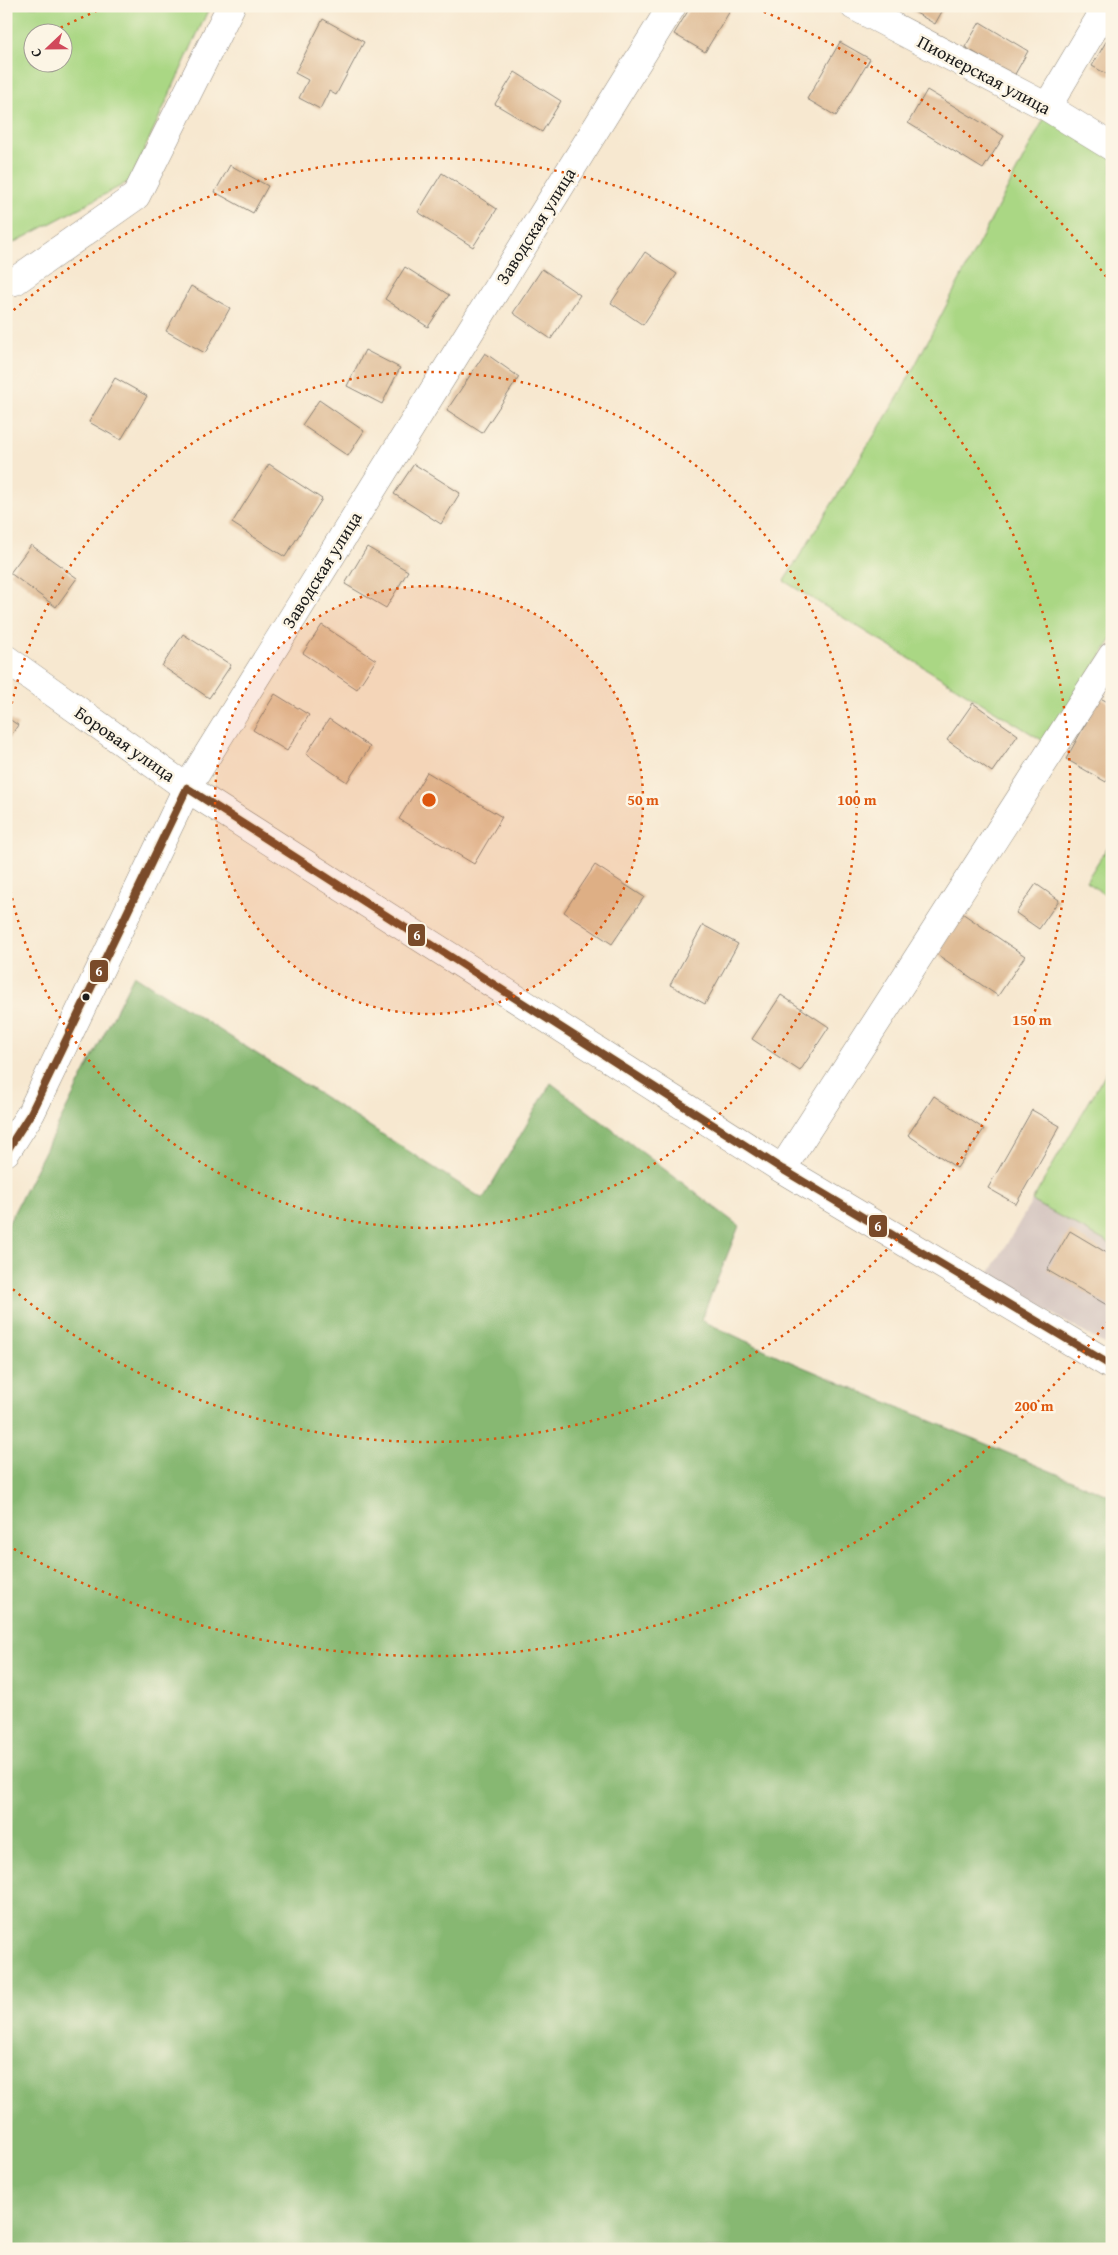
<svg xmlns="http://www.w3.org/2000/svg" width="1118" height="2255" viewBox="0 0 1118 2255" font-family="'Gentium Book Plus',serif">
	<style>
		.industrial { fill: #d0c0bc }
		.green { fill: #aad784; stroke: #637a50; fill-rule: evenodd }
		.forest { fill: #87b872; stroke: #526a47 }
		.building { fill: #dfbc96 }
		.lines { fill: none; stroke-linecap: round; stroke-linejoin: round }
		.street-casing { stroke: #8a8276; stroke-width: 29 }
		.street { stroke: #fff; stroke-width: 28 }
		.bus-1-casing { stroke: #fcf5e5; stroke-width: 11 }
		.bus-1 { stroke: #7a4b2a; stroke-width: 8 }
		.ring { fill: none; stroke: #de560d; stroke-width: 2.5; stroke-dasharray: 2.5 5 }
		.bus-dot { fill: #1c1c1c; stroke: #fcf5e5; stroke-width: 2 }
		.labels { text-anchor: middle; stroke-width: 5; stroke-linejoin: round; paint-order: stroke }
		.street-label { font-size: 18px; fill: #1c1c1c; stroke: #fcf5e5 }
		.centre { fill: #de560d; stroke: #fcf5e5; stroke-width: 2.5 }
		.ring-label { font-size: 15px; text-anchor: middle; font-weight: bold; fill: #de560d; stroke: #fcf5e5; stroke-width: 5; stroke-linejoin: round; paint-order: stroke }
		.line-badge { stroke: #fcf5e5; stroke-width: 2 }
		.badge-label { font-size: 14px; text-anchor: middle; font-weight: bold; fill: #fff }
	</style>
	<rect width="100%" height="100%" fill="#fcf5e5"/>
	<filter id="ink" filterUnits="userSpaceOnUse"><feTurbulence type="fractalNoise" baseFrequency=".02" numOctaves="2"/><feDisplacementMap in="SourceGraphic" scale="10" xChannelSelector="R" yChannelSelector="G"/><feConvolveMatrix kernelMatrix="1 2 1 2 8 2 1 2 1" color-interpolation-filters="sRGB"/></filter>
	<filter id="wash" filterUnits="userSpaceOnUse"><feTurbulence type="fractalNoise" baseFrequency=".0096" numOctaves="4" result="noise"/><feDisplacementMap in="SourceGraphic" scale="20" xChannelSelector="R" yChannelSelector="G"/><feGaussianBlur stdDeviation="1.12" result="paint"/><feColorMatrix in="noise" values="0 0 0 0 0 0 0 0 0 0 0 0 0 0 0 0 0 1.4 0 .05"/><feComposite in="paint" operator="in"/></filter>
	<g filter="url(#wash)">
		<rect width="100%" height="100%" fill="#f7e8d0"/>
		<path class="industrial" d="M1032,1201l80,44v104l-124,-73z"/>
		<path class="green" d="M6,6h204l-80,175 -124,66zM32,32h30v30h-30z
			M1047,113l65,41v485l-67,103 -261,-161 116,-187z
			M1112,840v60l-26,-19z
			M1112,1062v183l-80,-44z"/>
		<path class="forest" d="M134,975l349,224 68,-116 188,143 -38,94 90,42 321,135v752h-1106v-1021z"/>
		<g id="blocks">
			<path class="building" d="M691,6h42l-28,46 -31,-18z
				M904,6h41l-10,18z
				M323,19l41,23 -28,53 -7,-4 -9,18 -21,-11 9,-18 -13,-7z
				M980,22l48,29 -14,25 -49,-29z
				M1107,40l5,3v34l-20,-11z
				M840,42l30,17 -34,57 -29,-17z
				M515,72l46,29 -19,31 -47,-28z
				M927,90l77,46 -21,33 -75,-46z
				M230,165l38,21 -15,27 -38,-21z
				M442,173l55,36 -24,38 -55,-35z
				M645,252l32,22 -34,51 -32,-22z
				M405,267l44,28 -21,32 -43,-28z
				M542,269l38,26 -29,44 -38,-26z
				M191,286l39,22 -25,45 -39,-22z
				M365,350l35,18 -18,36 -35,-18z
				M485,353l34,24 -37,56 -35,-23z
				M115,378l32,18 -26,44 -32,-18z
				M319,400l45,31 -16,25 -46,-31z
				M269,464l53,35 -37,58 -53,-34z
				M414,464l46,29 -19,31 -47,-30z
				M31,545l46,33 -21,29 -46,-34z
				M367,547l41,24 -22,37 -41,-24z
				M322,625l54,35 -19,29 -54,-36z
				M183,634l48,31 -22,33 -47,-32z
				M275,694l34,21 -22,36 -34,-21z
				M1100,698l12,6v68l-6,10 -40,-23z
				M973,703l45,32 -26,37 -45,-32z
				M6,717l12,8 -12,18z
				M329,719l41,28 -23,35 -41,-28z
				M427,772l75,45 -28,47 -75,-45z
				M595,865l49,32 -32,47 -48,-32z
				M1036,884l23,16 -20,29 -23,-16z
				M959,911l66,45 -27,40 -66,-45z
				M703,925l35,19 -33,60 -35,-19z
				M781,995l48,32 -29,44 -48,-32z
				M934,1096l50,33 -27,39 -49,-33z
				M1032,1110l28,16 -44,78 -28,-16z
				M1070,1231l42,25v52l-65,-38z"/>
		</g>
	</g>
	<g filter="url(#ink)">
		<use href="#blocks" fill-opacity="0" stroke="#8a8276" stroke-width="1"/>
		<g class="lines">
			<g class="street-casing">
				<path id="street" d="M854,6l193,101 65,40
					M1047,107l60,-101
					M6,282l9,-1 121,-85 95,-190
					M6,659l181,129 595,381 330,197
					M6,1152l25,-39 156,-325 485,-782
					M782,1169l330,-513"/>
			</g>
			<use href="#street" class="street"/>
			<g class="bus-1-casing">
				<path id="bus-1" d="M187,788l595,381 330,197
					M6,1152l25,-39 156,-325"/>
			</g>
			<use href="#bus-1" class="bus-1"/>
		</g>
	</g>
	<circle cx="429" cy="800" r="214" fill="#de560d" fill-opacity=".12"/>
	<g class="ring">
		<circle cx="429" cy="800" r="214"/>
		<path d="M6 733A428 428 0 1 1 6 867"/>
		<path d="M8 315A642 642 0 1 1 8 1285"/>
		<path d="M1108 1321A856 856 0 0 1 7 1545M54 31A856 856 0 0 1 108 6M750 6A856 856 0 0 1 1108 279"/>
	</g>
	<circle class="bus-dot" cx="86" cy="997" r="4.5"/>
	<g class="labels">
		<g class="street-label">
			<text transform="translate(984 75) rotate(28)" y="6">Пионерская улица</text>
			<text transform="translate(536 226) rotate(-58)" y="6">Заводская улица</text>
			<text transform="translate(322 570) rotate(-58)" y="6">Заводская улица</text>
			<text transform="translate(125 744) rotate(35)" y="6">Боровая улица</text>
		</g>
	</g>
	<circle cx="429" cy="800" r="8" class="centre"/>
	<g class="ring-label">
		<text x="643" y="805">50 m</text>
		<text x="857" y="805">100 m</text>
		<text x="1032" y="1025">150 m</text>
		<text x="1034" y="1411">200 m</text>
	</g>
	<g class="line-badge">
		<rect x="407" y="923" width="19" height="24" rx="5" fill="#7a4b2a"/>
		<rect x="89" y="959" width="20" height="24" rx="5" fill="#7a4b2a"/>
		<rect x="868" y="1214" width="20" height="24" rx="5" fill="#7a4b2a"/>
	</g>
	<g class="badge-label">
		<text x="417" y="940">6</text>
		<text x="99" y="976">6</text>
		<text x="878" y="1231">6</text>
	</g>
	<rect width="1118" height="2255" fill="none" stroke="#fcf5e5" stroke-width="25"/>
	<g transform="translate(48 48) rotate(248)"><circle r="24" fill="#fcf5e5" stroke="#a29e95"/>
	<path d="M0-4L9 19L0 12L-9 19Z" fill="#d1495b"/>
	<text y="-8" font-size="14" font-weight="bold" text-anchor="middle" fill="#1c1c1c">С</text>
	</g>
</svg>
